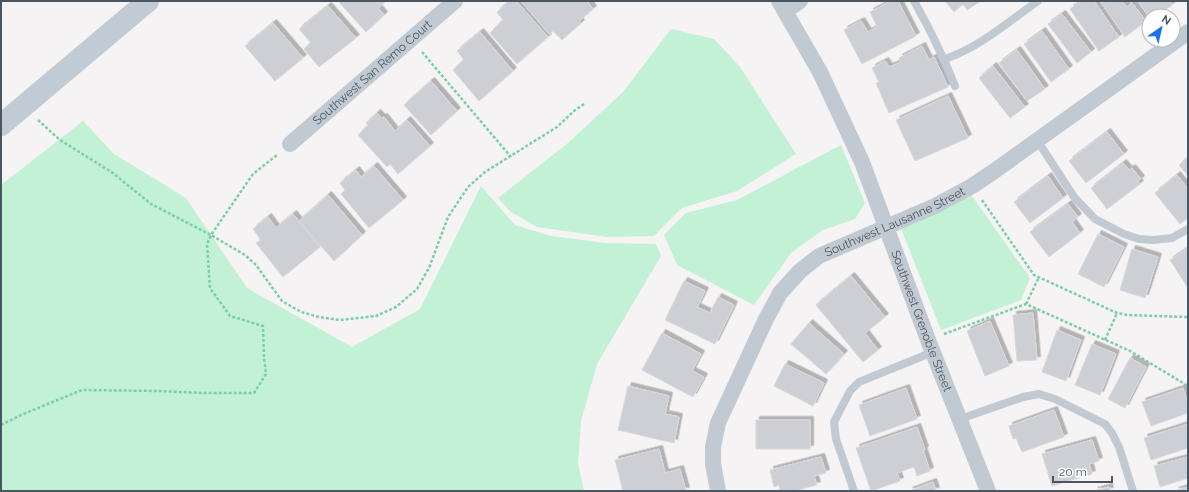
<svg xmlns="http://www.w3.org/2000/svg" width="1189" height="492" viewBox="0 0 1189 492" font-family="Raleway,sans-serif">
	<style>
		.green { fill: #c3f1d5 }
		.building { fill: #cdcfd5; stroke: #d7d9de; filter: url(#shadow) }
		.lines { fill: none; stroke-linecap: round; stroke-linejoin: round }
		.path { stroke: #7ad0a6; stroke-width: 2.5; stroke-dasharray: 3 2; stroke-linecap: butt }
		.service { stroke: #c1cad2; stroke-width: 8 }
		.minor { stroke: #c1cad2; stroke-width: 16 }
		.secondary { stroke: #c1cbd6; stroke-width: 22 }
		.labels { text-anchor: middle; stroke-width: 3; stroke-linejoin: round; paint-order: stroke }
		.street-label { font-size: 12px; fill: #4a5661; stroke: #fff }
	</style>
	<defs>
		<filter id="shadow"><feDropShadow dx="3.5" dy="-3.5" stdDeviation="0" flood-color="#0004"/></filter>
	</defs>
	<rect width="100%" height="100%" fill="#f5f3f3"/>
	<path class="green" d="M671,29l43,10 26,28 56,87 -59,37 -55,17 -28,28 -47,1 -70,-10 -26,-15 -13,-14 70,-55 55,-51z
		M83,121l31,33 72,44 61,90 105,59 68,-38 61,-123 34,39 36,11 54,7 51,1 5,12 -64,108 -16,57 -3,43 6,27h-583v-306z
		M841,145l24,58 -10,16 -32,11 -32,23 -37,52 -77,-40 -13,-30 22,-22 51,-13z
		M970,193l60,85 -9,22 -80,30 -41,-104z"/>
	<path class="building" d="M338,1h48l-8,7 6,7 -18,17z
		M510,1h6l32,36 -31,27 -27,-31 13,-13 -6,-8z
		M521,1h66l6,8 -14,12 2,2 -19,17 -9,-9 -4,3z
		M891,1h7l18,35 -54,28 -18,-34 17,-9 7,11 9,-5 -7,-15z
		M945,1h36l-14,9 -4,-6 -9,8z
		M1081,1h13l25,36 -20,14 -29,-42z
		M1100,1h22l5,6 5,-4 14,18 -21,16z
		M1138,1h31l3,4 -15,11h-8v1z
		M328,6l28,32 -37,29 -15,-18 7,-6 -12,-14z
		M1062,14l29,38 -14,11 -29,-39z
		M273,23l30,35 -28,23 -30,-35z
		M1042,31l27,38 -18,13 -27,-38z
		M480,32l33,39 -34,30 -26,-31 11,-10 -7,-9z
		M922,46l7,14 5,-3 14,30 -59,26 -13,-30 3,-1 -7,-14 13,-7 4,6 12,-5 -2,-4z
		M1017,50l28,39 -18,12 -28,-38z
		M993,66l32,41 -15,11 -31,-40z
		M431,81l26,30 -26,24 -27,-30z
		M948,96l20,42 -53,23 -19,-41z
		M377,113l5,5 2,-1 11,14 12,-11 23,26 -32,28 -8,-10 -3,3 -29,-32 10,-10 -2,-2z
		M1107,132l17,22 -38,29 -17,-22z
		M1188,158v18l-9,-11z
		M1123,163l6,7 3,-2 9,11 -3,3 2,2 -33,25 -16,-21z
		M374,166l29,34 -34,28 -28,-34 4,-4 -5,-7 16,-13 5,7z
		M1177,175l11,14v29l-8,6 -25,-31z
		M1048,176l15,22 -33,25 -16,-21z
		M328,195l34,40 -28,26 -35,-40z
		M1068,204l10,13 -6,5 8,11 -31,24 -19,-25z
		M293,214l27,33 -37,30 -27,-34 5,-3 -8,-11 15,-12 8,11z
		M1098,234l26,13 -20,40 -26,-13z
		M1188,248v40l-18,-28z
		M1132,249l26,8 -13,41 -25,-8z
		M851,276l34,41 -20,16 13,17 -15,12 -47,-57z
		M684,281l21,10 -8,16 13,6 8,-16 16,8 -19,39 -50,-24z
		M1033,313l4,47 -20,1 -4,-46z
		M990,321l19,45 -24,10 -18,-45z
		M809,323l35,31 -18,20 -35,-30z
		M1057,330l24,10 -15,41 -24,-9z
		M662,333l39,21 -9,17 12,6 -11,20 -51,-27z
		M1092,344l24,10 -16,41 -25,-10z
		M1130,358l16,9 -21,41 -17,-9z
		M785,364l39,19 -11,23 -39,-20z
		M628,386l41,10 -4,18 14,3 -5,26 -56,-13z
		M906,388l11,31 -47,17 -11,-31z
		M1183,388l5,15v10l-37,13 -9,-24z
		M1054,410l10,27 -42,15 -6,-14 -3,1 -4,-13z
		M756,420h54v29h-54z
		M1188,424v24l-37,12 -7,-22z
		M917,427l8,23h-2l7,21 -13,5 -3,-9 -17,6 3,8 -29,10 -15,-43z
		M1092,440l7,21 -10,3 3,10 -40,12 -10,-32z
		M659,449l6,24 15,-4 6,22h-63l-8,-31z
		M821,457l5,16 -12,3 3,9 -23,6h-14l-1,-6 -5,2 -4,-17z
		M1188,457v21l-28,9 -6,-21z
		M933,482l3,9h-27z
		M1109,487l1,4h-16z
		M1188,487v4h-13z"/>
	<g class="lines">
		<path class="path" d="M422,52l89,105
			M38,120l22,20 53,33 38,31 60,31 34,20 11,10 26,36 19,11 18,5 21,3 36,-4 20,-9 21,-18 12,-21 19,-51 20,-30 17,-15 72,-45 17,-16 10,-7
			M982,200l52,75 83,38 10,2 61,2
			M1026,304l13,-27
			M944,334l82,-30 104,47 58,35
			M1105,340l12,-27
			M1,425l20,-10 61,-25 77,1 44,2h51l12,-19 -2,-16 -1,-32 -33,-10 -20,-28 -3,-44 4,-9 42,-61 24,-19"/>
		<path class="service" d="M914,1c16,28 29,55 41,85
			M945,59c35,-12 63,-37 93,-58
			M1037,140l37,57 21,22 29,15 15,5 14,1 19,-2 16,-9
			M960,419l63,-22 16,-3 16,5 50,25 7,9 7,14 14,44
			M854,491l-18,-52 -2,-17 16,-31 9,-9 74,-30"/>
		<g class="minor">
			<path id="s1" d="M779,1l41,71 42,90 66,178 60,151"/>
			<path d="M785,11l15,-10"/>
			<path id="s2" d="M290,144l165,-143"/>
			<path id="s3" d="M718,491l-5,-27v-17l5,-24 47,-102 15,-28 20,-22 19,-15 116,-50 37,-20 21,-14 195,-140"/>
		</g>
		<path class="secondary" d="M1,125l147,-124"/>
	</g>
	<g class="labels">
		<g class="street-label">
			<text dy="4" stroke="none"><textPath href="#s2" startOffset="109">Southwest San Remo Court</textPath></text>
			<text dy="4" stroke="none"><textPath href="#s3" startOffset="350">Southwest Lausanne Street</textPath></text>
			<text dy="4" stroke="none"><textPath href="#s1" startOffset="351">Southwest Grenoble Street</textPath></text>
		</g>
	</g>
	<rect width="1189" height="492" fill="none" stroke="#4a5661" stroke-width="4"/>
	<g transform="translate(1161 28) rotate(34)"><circle r="19" fill="#ffffff" stroke="#b7bbc0"/>
	<path d="M0-3L7 15L0 10L-7 15Z" fill="#1a73e8"/>
	<text y="-6" font-size="11" font-weight="bold" text-anchor="middle" fill="#4a5661">N</text>
	</g>
	<path d="M1053 476v6h59v-6" fill="none" stroke="#4a5661" stroke-width="2"/>
	<text x="1059" y="476" font-size="12" fill="#4a5661" stroke="#ffffff" stroke-width="3" paint-order="stroke">20 m</text>
</svg>
